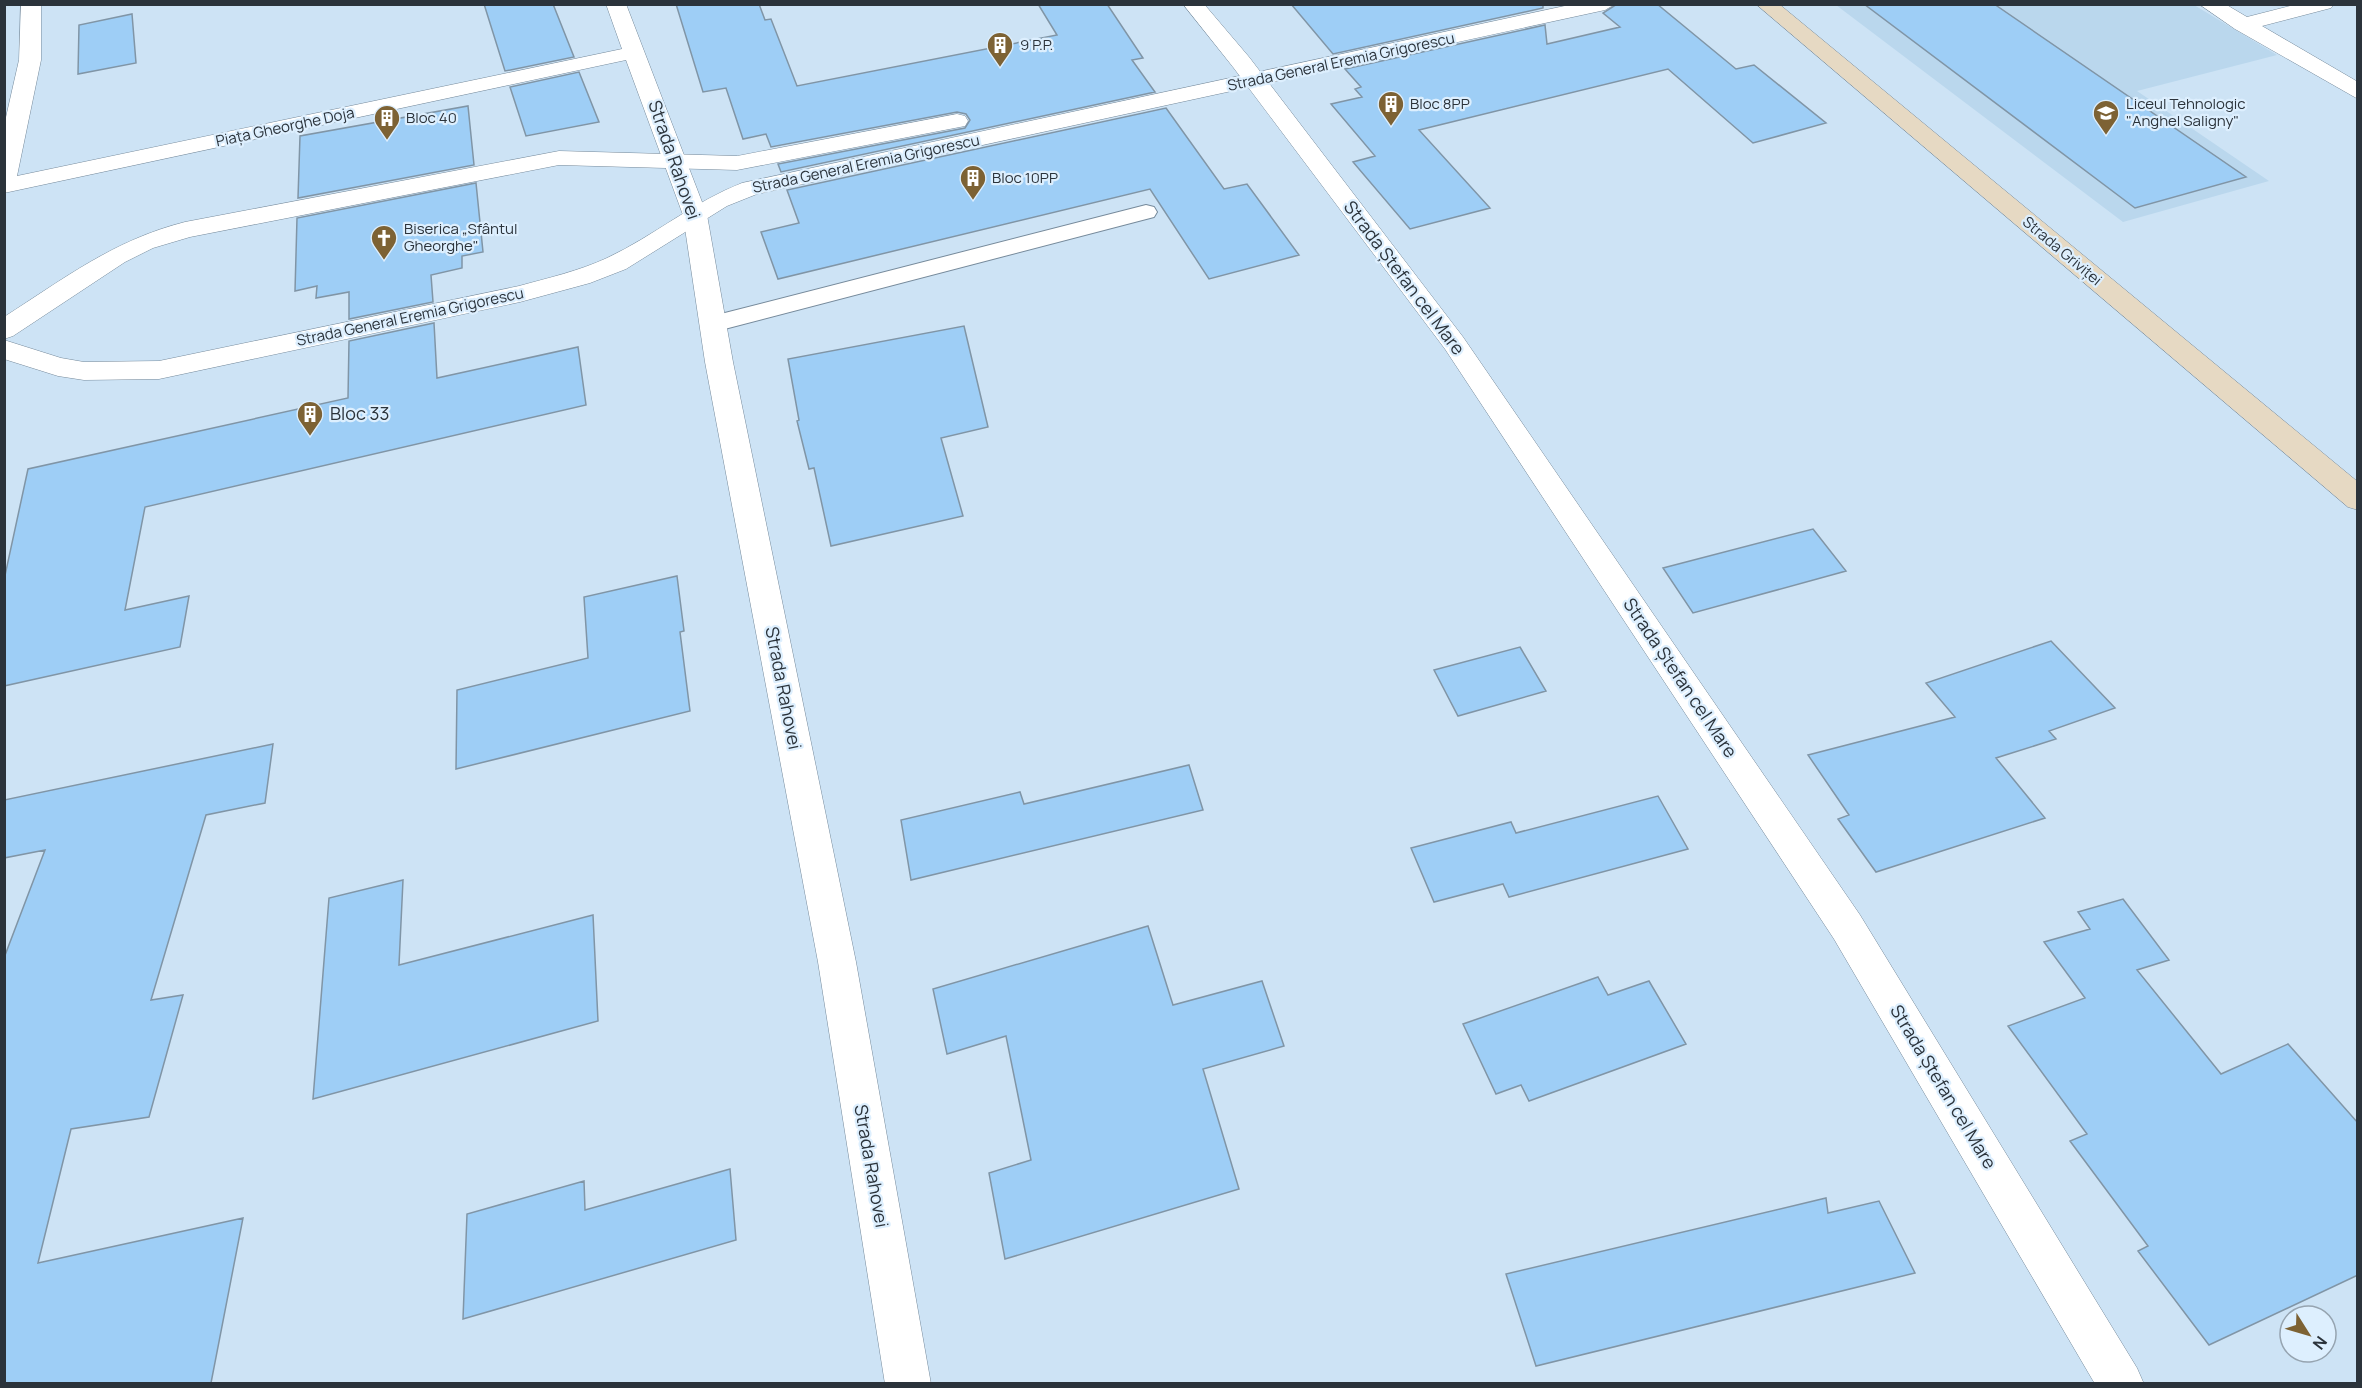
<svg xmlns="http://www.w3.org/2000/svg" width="2362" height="1388" viewBox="0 0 2362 1388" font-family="Manrope,sans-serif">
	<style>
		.built { fill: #bad7ed }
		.building { fill: #9ecef6; stroke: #8095a6; stroke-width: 1.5 }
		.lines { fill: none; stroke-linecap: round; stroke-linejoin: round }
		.service-casing { stroke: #768a9b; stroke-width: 2 }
		.minor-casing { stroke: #768a9b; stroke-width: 1 }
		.tertiary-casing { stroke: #768a9b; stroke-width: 1 }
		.secondary-casing { stroke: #768a9b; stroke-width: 1 }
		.service { fill: #fff; fill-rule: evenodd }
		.minor { fill: #fff; fill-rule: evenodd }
		.tertiary { fill: #fff; fill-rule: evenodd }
		.secondary { fill: #e6d9c3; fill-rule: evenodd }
		.labels { text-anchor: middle; stroke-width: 4.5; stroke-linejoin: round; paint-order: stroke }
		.far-poi-label { font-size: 15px; fill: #2b333b; stroke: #ddeffe; text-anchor: start }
		.far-street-label { font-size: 15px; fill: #2b333b; stroke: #ddeffe }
		.street-label { font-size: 18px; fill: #2b333b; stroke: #ddeffe }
		.poi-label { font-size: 18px; fill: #2b333b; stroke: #ddeffe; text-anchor: start }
	</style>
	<rect width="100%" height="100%" fill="#cde3f5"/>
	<path class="built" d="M1836,5h358l83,50 -140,36 132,90 -146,41z"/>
	<path class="building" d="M484,4h69l21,53 -69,14z
		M676,4h83l6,16 6,-1 26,67 260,-51 -19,-31h69l36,54 -11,2 23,32 -374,80 -3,-8 187,-36 5,-8 -4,-6 -9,-2 -186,35 -5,-13 -23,5 -17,-51 -23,4z
		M1291,4h252v4l-210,46z
		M1617,4h40l79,65 18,-4 72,58 -73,20 -85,-74 -249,61 71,78 -80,21 -57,-67 22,-6 -44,-52 31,-7 -7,-8 6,-2 -16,-18 200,-44 2,19 73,-17 -17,-14z
		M1864,4h130l252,173 -111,31z
		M132,14l4,49 -58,11 1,-49z
		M579,72l20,50 -73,14 -16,-49z
		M468,106l6,59 -176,33 2,-62z
		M1166,108l58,81 23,-5 52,71 -90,24 -59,-90 -372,90 -17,-47 38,-9 -12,-33z
		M476,183l7,69 -21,4v12l-31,7 2,27 -84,17v-27l-33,6 1,-12 -22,5 2,-73z
		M434,323l3,55 141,-31 8,58 -441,102 -20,103 64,-14 -9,51 -176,39v-106l24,-111 320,-71 1,-57z
		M964,326l24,101 -47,11 22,78 -132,30 -17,-78 -5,1 -12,-48 2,-1 -11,-61z
		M1813,529l33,42 -153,42 -30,-45z
		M677,576l7,55 -4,1 10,79 -234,58 1,-79 131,-32 -4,-61z
		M2051,641l64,67 -66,23 7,8 -60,19 49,60 -169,54 -38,-53 11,-4 -41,-60 147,-38 -29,-34z
		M1520,647l26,44 -88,25 -24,-46z
		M273,744l-8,59 -59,12 -55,185 32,-5 -34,122 -78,12 -33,134 205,-45 -32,165h-207v-425l41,-108 -41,8v-58z
		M1189,765l14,45 -292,70 -10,-60 119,-28 4,12z
		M1658,796l30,53 -179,48 -6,-13 -69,18 -23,-54 100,-26 5,11z
		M403,880l-4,85 194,-50 5,106 -285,78 16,-201z
		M2123,899l46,61 -32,10 84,104 67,-30 70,79v152l-149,70 -71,-94 10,-5 -78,-105 17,-7 -79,-108 77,-28 -41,-56 46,-13 -12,-17z
		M1148,926l25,79 89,-24 22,65 -81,23 36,120 -234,70 -16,-86 42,-13 -25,-124 -59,18 -14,-65z
		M1598,977l10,18 41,-14 37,63 -157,57 -8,-16 -25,9 -33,-70z
		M730,1169l6,71 -273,79 4,-105 117,-33 1,29z
		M1826,1198l2,15 51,-12 36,72 -379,93 -30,-92z"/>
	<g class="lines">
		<g class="service-casing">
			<path id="service" d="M1146,205l8,2 3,5 -3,5 -441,115 -8,-2 -4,-6 4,-6 8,-2z"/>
		</g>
		<g class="minor-casing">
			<path id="minor" d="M21,4h20v56l-24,116 605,-127 -16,-45h20l81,211 26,147 123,600 75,422h-46l-67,-422 -113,-600 -22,-147 -57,-155 -622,133v-67l15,-66z
				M1183,4h21l45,53 214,280 397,578 277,453 7,16h-49l-261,-445 -389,-590 -212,-282z
				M2199,4h26l22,13 51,-13h36l-3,4 -69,18 96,56v17l-123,-70z"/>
		</g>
		<g class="tertiary-casing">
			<path id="tertiary" d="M1574,4h41l-10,6 -848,184 -30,12 -101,63 -36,14 -70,19 -361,77 -75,1 -26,-4 -54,-17v-19l57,18 23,4 75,-1 360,-75c29,-8 60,-15 88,-28 47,-22 86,-56 135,-75z
				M957,114l8,2 3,5 -3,5 -228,44 -178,-5 -369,72 -37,11 -28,14 -112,74 -9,3v-22c61,-39 110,-77 181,-95l374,-71 178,5z"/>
		</g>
		<g class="secondary-casing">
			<path id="secondary" d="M1756,4h23l579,478v28l-10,-3z"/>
		</g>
		<use href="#service" class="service"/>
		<use href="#minor" class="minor"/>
		<use href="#tertiary" class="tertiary"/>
		<use href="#secondary" class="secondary"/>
	</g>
	<defs>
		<g id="building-pin" transform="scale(1.35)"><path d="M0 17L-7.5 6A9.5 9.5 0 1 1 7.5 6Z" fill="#7d6234" stroke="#ddeffe"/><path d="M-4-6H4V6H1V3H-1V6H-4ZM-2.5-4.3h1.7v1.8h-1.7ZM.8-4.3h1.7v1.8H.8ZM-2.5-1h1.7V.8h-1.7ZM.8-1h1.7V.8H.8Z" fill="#fff"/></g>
		<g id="university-pin" transform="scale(1.35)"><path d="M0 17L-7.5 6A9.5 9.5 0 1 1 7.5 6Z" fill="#7d6234" stroke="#ddeffe"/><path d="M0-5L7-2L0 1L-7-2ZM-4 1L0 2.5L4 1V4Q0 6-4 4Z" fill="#fff"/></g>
		<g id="church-pin" transform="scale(1.35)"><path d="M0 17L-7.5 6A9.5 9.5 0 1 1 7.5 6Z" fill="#7d6234" stroke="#ddeffe"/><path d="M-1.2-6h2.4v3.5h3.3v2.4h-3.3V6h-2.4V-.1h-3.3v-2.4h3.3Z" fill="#fff"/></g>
	</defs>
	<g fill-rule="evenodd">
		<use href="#building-pin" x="1000" y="45"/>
		<use href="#building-pin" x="1391" y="104"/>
		<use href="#university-pin" x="2106" y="113"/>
		<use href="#building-pin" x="387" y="118"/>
		<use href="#building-pin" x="973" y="178"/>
		<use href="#church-pin" x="384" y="238"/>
		<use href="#building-pin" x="310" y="414"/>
	</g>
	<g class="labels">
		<g class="far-poi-label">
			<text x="1020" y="50">9 P.P.</text>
			<text x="1410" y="109">Bloc 8PP</text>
			<text x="2126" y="109">Liceul Tehnologic<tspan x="2126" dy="17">"Anghel Saligny"</tspan></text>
			<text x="406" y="123">Bloc 40</text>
			<text x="992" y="183">Bloc 10PP</text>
			<text x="404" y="234">Biserica „Sfântul<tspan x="404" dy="17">Gheorghe"</tspan></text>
		</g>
		<g class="far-street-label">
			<text transform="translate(1341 62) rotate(-12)" y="5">Strada General Eremia Grigorescu</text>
			<text transform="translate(285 127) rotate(-12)" y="5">Piața Gheorghe Doja</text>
			<text transform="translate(866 164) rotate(-12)" y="5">Strada General Eremia Grigorescu</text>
			<text transform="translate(2062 251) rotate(40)" y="5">Strada Griviței</text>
			<text transform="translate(410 317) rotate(-12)" y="5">Strada General Eremia Grigorescu</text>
		</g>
		<g class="street-label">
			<text transform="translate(674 160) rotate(71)" y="6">Strada Rahovei</text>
			<text transform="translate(1404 278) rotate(53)" y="6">Strada Ștefan cel Mare</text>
			<text transform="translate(1680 678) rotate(56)" y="6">Strada Ștefan cel Mare</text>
			<text transform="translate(783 688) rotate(79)" y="6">Strada Rahovei</text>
			<text transform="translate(1943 1087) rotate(59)" y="6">Strada Ștefan cel Mare</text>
			<text transform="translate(871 1166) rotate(80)" y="6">Strada Rahovei</text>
		</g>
		<g class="poi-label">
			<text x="330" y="420">Bloc 33</text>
		</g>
	</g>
	<rect width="2362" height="1388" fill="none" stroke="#2b333b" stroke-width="12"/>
	<g transform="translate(2308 1334) rotate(127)"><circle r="28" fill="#ddeffe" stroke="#96a4b0" stroke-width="1.5"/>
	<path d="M0-4.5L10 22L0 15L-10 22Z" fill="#7d6234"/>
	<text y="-9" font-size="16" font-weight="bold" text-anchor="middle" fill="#2b333b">N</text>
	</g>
</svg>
